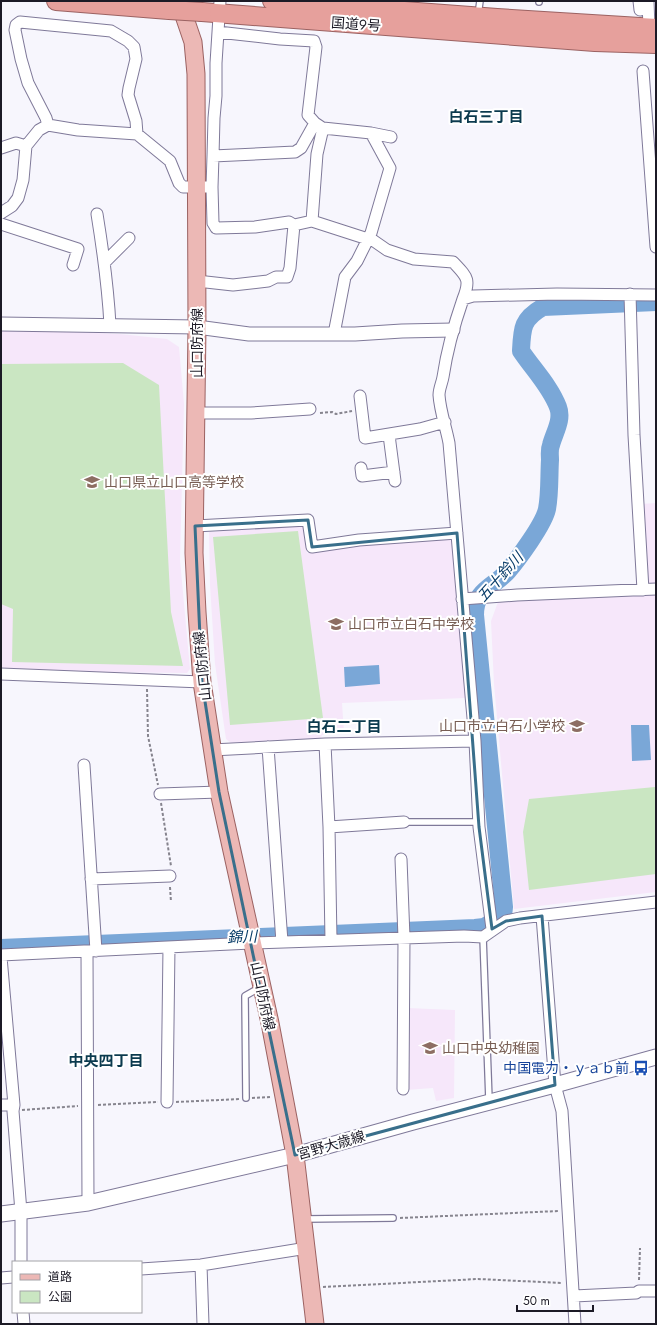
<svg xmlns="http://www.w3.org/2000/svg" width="657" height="1325" viewBox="0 0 657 1325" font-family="Jost,'Noto Sans JP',sans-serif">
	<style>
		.education { fill: #f6e7fa }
		.green { fill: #cae6c2 }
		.water { fill: #7aa7d7 }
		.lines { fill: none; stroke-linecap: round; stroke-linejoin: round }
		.river { stroke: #7aa7d7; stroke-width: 18 }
		.service-casing { stroke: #7f7999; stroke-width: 8 }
		.minor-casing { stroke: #7f7999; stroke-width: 13 }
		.tertiary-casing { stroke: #7f7999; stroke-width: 15 }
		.secondary-casing { stroke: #7f7999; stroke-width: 17 }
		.primary-casing { stroke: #9b6262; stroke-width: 19 }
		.trunk-casing { stroke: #9b6262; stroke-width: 20 }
		.path { stroke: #86848e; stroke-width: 2; stroke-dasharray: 3 2; stroke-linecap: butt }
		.service { stroke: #fff; stroke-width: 5.5 }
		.minor { stroke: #fff; stroke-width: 11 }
		.tertiary { stroke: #fff; stroke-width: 13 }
		.secondary { stroke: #fff; stroke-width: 15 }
		.primary { stroke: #ecb8b5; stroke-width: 17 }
		.trunk { stroke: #e6a09c; stroke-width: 18 }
		.trunk-bridge-casing { stroke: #9b6262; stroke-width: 20; stroke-linecap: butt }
		.trunk-bridge { stroke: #e6a09c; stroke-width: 18 }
		.marked { fill: none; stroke: #396f8b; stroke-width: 3; stroke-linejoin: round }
		.labels { text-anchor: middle; stroke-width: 4; stroke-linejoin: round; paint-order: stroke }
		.street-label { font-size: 14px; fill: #1c1a26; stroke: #fff }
		.education-label { font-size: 14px; fill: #785e54; stroke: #fff; text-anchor: start }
		.transit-label { font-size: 14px; fill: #164399; stroke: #fff; text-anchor: end }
		.neighbourhood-label { font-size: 15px; font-weight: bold; fill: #0b3a4e; stroke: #fff }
		.water-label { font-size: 15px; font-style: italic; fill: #083c68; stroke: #fff }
	</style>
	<rect width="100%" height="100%" fill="#f7f6fd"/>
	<path class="education" d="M1,329l119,5 47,5 12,8 5,57 -4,156 10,109 -3,4 -186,-2z
		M656,503v81l-11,-1 -4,-79z
		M304,524l3,29 48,-7 97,-9 13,161 -123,5 2,30 -22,2 -1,3 -90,5 -5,-4 -11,-75 -5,-79 -1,-53z
		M656,592v300l-142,17 -20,-225 -3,-63 7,-19z
		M407,1008l48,2 -1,88 -18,3 -3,-13 -27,2z"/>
	<path class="green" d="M123,363l36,22 12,227 12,54 -171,-4 1,-53 -12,-5v-240z
		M298,531l25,187 -93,7 -17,-188z
		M655,787l1,87 -127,16 -6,-58 6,-33z"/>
	<path class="water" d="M379,665l1,19 -35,3 -1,-20z
		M631,725h18l2,35 -19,1z"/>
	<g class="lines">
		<path class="river" d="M1,948l474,-20 9,-1 19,-11 1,-9 -29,-292c0,-26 18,-27 33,-44 10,-12 36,-47 39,-62 3,-16 2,-33 3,-49 0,-5 -1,-10 1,-15 3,-12 12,-25 7,-38 -8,-21 -25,-38 -37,-56 1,-23 1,-32 22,-44l113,-5"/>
		<g class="service-casing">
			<path id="service" d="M539,2v-1
				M478,15l2,-14
				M404,822h75
				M483,937l6,163
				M246,1098l-1,-102 14,-8
				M305,1219l88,-1"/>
		</g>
		<g class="minor-casing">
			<path id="minor" d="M639,1l1,9
				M648,1l1,27
				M218,32l2,-31
				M643,71l13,176
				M48,125l-2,-7 -18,-35 -7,-24 -6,-29 1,-5 4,-3 91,9 17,10 6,6 2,12 -7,29 -1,7 8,26 1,13
				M371,133l20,4
				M1,148l15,-5 10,3
				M213,156l1,-38 2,-22v-33l2,-31 62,7 34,2 2,6 -8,68 7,8
				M212,187l1,-31 82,-4 6,-4 14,-25 6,4
				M1,213l11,-7 6,-8 5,-18 3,-34 13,-16 9,-5 30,5 59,4 33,27 9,22 4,4h29l1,36 3,5 39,-1 34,-5 5,3
				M97,214c6,37 11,74 13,111
				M312,221l5,-67 6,-26 48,5 19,35 -19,65 -14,28 -12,16 -11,57
				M1,224l77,25 -5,16
				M104,263l25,-25
				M197,281l36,4 35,-4 8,-4h11l3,-9 4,-43 18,-4 62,20 13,9 27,9 39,3c14,15 18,17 10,37
				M630,294l4,141 9,155
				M360,396l5,42 55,-9 25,-7
				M196,413h55l59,-4
				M389,435l6,46
				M361,468l1,8 32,-4
				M195,526l113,-6 4,27 47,-7 98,-7
				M462,599l55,-4 139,-6
				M1,674l201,8
				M325,744l4,83 2,113
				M268,747l14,195
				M212,750l113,-6 150,-3
				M84,765l12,186
				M160,794l59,-2
				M329,827l75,-5
				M401,859l3,79 -1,151
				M91,879l79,-3
				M542,916l13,169 7,26 13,213
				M492,929l-13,-102 -4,-86 -26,-298c-3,-16 -9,-32 -10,-48 0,-6 3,-12 4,-18 4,-27 11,-52 20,-78l10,-3 84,-2 99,1
				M87,951l1,252
				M1,955l250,-12 213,-7 19,1 23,-16 14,-3 136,-16
				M1,957l13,148 -1,6 8,101v50
				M167,1102l2,-155
				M1,1105h13
				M201,1265l2,59
				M141,1269l60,-4 106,-17
				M1,1278l12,-1
				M574,1296l62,-3 3,-2h17
				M23,1312l1,12"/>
		</g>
		<g class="tertiary-casing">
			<path id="tertiary" d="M1,324l196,3 52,7h106l47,-3 51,-1"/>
		</g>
		<g class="secondary-casing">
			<path id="secondary" d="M1,1214l87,-11 207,-48 118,-33 142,-37 101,-28"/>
		</g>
		<g class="primary-casing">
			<path id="primary" d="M179,1l14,41 3,32 1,253 -3,226 3,59 5,70 17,110 51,231 25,132 20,169"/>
		</g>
		<g class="trunk-casing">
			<path id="trunk" d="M56,1l113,9
				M272,1l225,17 159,10
				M202,12l393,30 61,2"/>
		</g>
		<path class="path" d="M320,413l12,-1 4,2 16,-3
			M147,689l1,47 10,49
			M161,803l10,63
			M170,887l1,15
			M252,1098l20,-1
			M176,1102l64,-3
			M98,1105l60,-3
			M22,1110l56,-4
			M400,1218l159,-7
			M639,1280l1,-32
			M323,1287l155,-8 84,4"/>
		<use href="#service" class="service"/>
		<use href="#minor" class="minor"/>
		<use href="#tertiary" class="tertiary"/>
		<use href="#secondary" class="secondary"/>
		<use href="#primary" class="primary"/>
		<use href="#trunk" class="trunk"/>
		<g class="trunk-bridge-casing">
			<path id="trunk-bridge" d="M169,10l33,2"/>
		</g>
		<use href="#trunk-bridge" class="trunk-bridge"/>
	</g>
	<path class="marked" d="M308,520l4,27 145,-14 22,294 13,102 14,-8 36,-5 13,169 -260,70 -76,-363 -17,-110 -7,-156z"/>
	<defs>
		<g id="school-bare" transform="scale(1.2)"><path d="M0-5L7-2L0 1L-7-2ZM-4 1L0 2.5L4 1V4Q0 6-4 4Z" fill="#8d6e63" stroke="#fff" stroke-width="2.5" paint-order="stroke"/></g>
		<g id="bus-bare" transform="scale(1.2)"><path d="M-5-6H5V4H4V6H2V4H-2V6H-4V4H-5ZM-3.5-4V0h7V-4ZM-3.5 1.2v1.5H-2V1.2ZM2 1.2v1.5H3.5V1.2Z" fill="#1a4fb4" stroke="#fff" stroke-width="2.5" paint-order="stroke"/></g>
	</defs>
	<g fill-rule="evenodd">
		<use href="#school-bare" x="92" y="482"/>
		<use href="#school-bare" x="336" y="624"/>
		<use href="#school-bare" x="577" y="726"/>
		<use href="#school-bare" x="430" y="1048"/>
		<use href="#bus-bare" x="641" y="1068"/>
	</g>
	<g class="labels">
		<g class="street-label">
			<text transform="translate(356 24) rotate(4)" y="5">国道9号</text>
			<text transform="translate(197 343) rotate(-90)" y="5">山口防府線</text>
			<text transform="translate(202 666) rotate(-96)" y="5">山口防府線</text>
			<text transform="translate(263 996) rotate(78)" y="5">山口防府線</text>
			<text transform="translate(331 1145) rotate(-16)" y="5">宮野大歳線</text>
		</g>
		<g class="education-label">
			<text x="104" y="487">山口県立山口高等学校</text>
			<text x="348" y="629">山口市立白石中学校</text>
			<text x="565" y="731" text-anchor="end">山口市立白石小学校</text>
			<text x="442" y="1053">山口中央幼稚園</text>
		</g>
		<g class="transit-label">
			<text x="629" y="1073">中国電力・ｙａｂ前</text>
		</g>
		<g class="neighbourhood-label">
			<text x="486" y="122">白石三丁目</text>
			<text x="344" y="732">白石二丁目</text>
			<text x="106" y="1066">中央四丁目</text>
		</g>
		<g class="water-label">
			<text transform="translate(500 577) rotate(-48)" y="5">五十鈴川</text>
			<text transform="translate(242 937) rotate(-2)" y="5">錦川</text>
		</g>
	</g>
	<rect width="657" height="1325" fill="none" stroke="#1c1a26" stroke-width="4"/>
	<rect x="12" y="1261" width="130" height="52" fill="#ffffff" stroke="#a4a3a8"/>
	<rect x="20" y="1274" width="20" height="6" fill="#ecb8b5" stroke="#a4a3a8"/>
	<text x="48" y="1281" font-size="12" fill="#1c1a26">道路</text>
	<rect x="20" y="1291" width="20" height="12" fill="#cae6c2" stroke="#a4a3a8"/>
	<text x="48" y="1301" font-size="12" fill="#1c1a26">公園</text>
	<path d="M517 1305v6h76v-6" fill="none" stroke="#1c1a26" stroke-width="2"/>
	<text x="523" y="1305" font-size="12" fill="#1c1a26" stroke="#ffffff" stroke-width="3" paint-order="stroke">50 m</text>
</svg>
